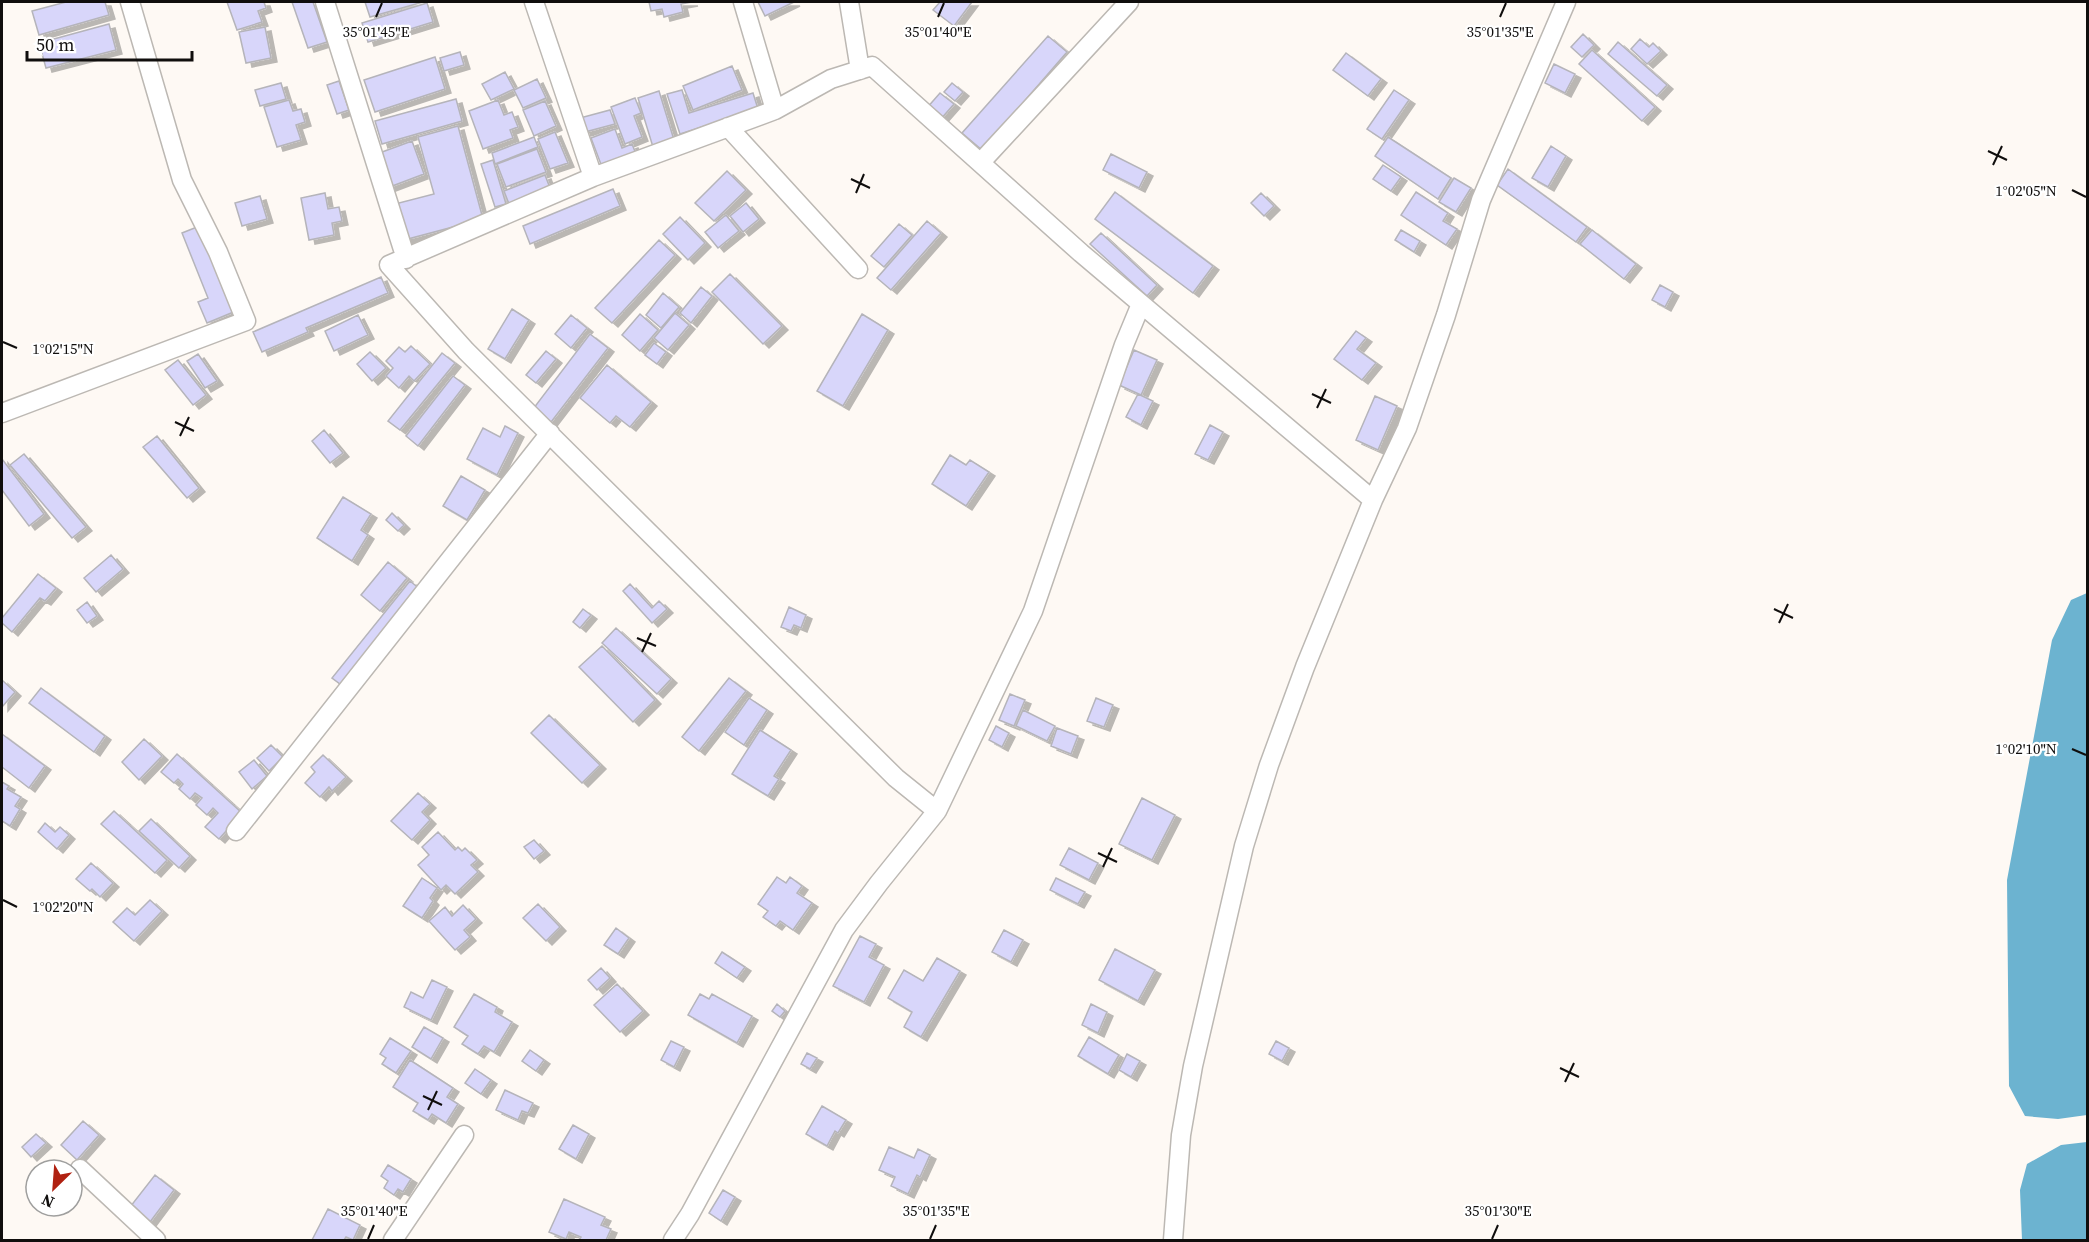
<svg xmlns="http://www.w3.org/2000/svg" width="2089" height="1242" viewBox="0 0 2089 1242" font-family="'Source Serif 4',serif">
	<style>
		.water { fill: #6cb3d0 }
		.building { fill: #d8d6fa; stroke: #b5b4ba; stroke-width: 1.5; filter: url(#shadow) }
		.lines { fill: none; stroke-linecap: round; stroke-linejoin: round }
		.street-casing { stroke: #bcb8b3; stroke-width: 21 }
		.street { stroke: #fff; stroke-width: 18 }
		.ticks { fill: none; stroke: #100e0d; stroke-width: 2 }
		.ticks-label { font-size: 15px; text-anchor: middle; fill: #100e0d; stroke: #fff; stroke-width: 4.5; stroke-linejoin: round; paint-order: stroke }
	</style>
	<defs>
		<filter id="shadow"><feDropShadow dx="6" dy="4" stdDeviation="0" flood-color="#0004"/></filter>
	</defs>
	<rect width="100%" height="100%" fill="#fef9f4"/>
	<path class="water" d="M2087,593v522l-29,4 -33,-3 -16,-30 -2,-206 45,-240 19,-40z
		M2087,1142v98h-65l-2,-50 7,-26 34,-19z"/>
	<path class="building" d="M66,2h39l4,13 -70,20 -7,-24z
		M227,2h37l2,6 -8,3 4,11 -25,8z
		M292,2h21l14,40 -19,6z
		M365,2h58l-53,15z
		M649,2h43l-11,2 2,8 -19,5 -2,-8 -11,2z
		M758,2h36l-29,14z
		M940,2h32l-18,24 -21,-16z
		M427,3l6,19 -65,20 -6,-19z
		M109,24l7,26 -70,18 -7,-25z
		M265,27l6,31 -25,5 -7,-31z
		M1583,34l11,11 -12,12 -11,-10z
		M1048,36l19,16 -85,98 -20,-17z
		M1640,39l9,8 4,-4 8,8 -14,13 -16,-15z
		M1618,42l49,43 -10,11 -49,-42z
		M1592,50l63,57 -13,14 -63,-57z
		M460,52l4,13 -20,6 -4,-13z
		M1346,53l35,26 -13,17 -35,-26z
		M435,57l10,32 -70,23 -11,-32z
		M1554,64l21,10 -10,19 -20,-10z
		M732,66l10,24 -49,20 -10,-24z
		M505,72l9,17 -23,11 -9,-16z
		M537,79l9,19 -23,10 -9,-18z
		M339,81l10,29 -12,4 -10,-29z
		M281,83l5,16 -26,7 -5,-16z
		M952,83l11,9 -8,9 -11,-9z
		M682,90l7,23 64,-20 5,16 -78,25 -13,-40z
		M1394,90l15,10 -27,39 -15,-10z
		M659,91l15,49 -21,7 -15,-49z
		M940,93l14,11 -14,16 -14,-11z
		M635,98l6,15 -7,3 8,21 -17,7 -14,-37z
		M456,99l6,22 -80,23 -7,-23z
		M289,100l4,11 8,-2 4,13 -9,3 5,15 -24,7 -13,-40z
		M498,100l6,15 8,-3 6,15 -8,3 3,8 -30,11 -14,-38z
		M545,101l11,25 -22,10 -11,-26z
		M610,110l5,14 -30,8 -5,-14z
		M458,126l25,93 -79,21 -9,-36 39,-10 -16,-57z
		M615,129l7,19 10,-4 4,10 -34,13 -11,-29z
		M555,132l13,31 -18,6 -12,-30z
		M534,137l4,10 -43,17 -3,-11z
		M1388,137l63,41 -13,21 -63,-43z
		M412,141l12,33 -37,14 -13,-33z
		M1551,146l15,10 -18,31 -16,-9z
		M537,149l9,23 -40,15 -9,-23z
		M1111,154l36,18 -8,16 -36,-18z
		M493,160l13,44 -11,3 -14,-43z
		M1383,165l18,12 -10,14 -18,-12z
		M1508,169l79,58 -11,15 -79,-57z
		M727,171l19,19 -32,31 -19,-18z
		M545,175l5,13 -41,16 -5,-13z
		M1454,178l17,10 -15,24 -17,-10z
		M613,189l7,17 -90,38 -7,-18z
		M1115,192l98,74 -20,27 -98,-74z
		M1416,192l32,21 -5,8 14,8 -11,16 -45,-30z
		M325,193l3,16 11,-2 3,14 -10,2 2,12 -25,5 -8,-42z
		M1261,193l13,13 -10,10 -13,-13z
		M260,196l7,23 -25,7 -7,-23z
		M746,203l13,16 -16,13 -13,-16z
		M726,215l13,16 -21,17 -13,-16z
		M680,217l25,26 -17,17 -25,-26z
		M927,221l14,12 -50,57 -14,-12z
		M899,224l13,11 -28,32 -13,-11z
		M202,225l34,86 -29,12 -9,-21 10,-4 -26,-65z
		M1401,230l19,11 -6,11 -19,-12z
		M1592,230l44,34 -12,15 -44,-35z
		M1101,233l56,52 -10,11 -57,-52z
		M659,240l16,15 -63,68 -17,-15z
		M730,274l52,52 -19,18 -51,-52z
		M381,277l7,16 -82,35 2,4 -46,20 -9,-20z
		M1660,285l13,7 -8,15 -13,-7z
		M701,287l11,9 -21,27 -11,-10z
		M663,293l16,14 -18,21 -15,-13z
		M512,309l17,11 -24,39 -17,-10z
		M675,313l14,12 -21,25 -14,-12z
		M640,314l18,16 -18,21 -18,-16z
		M862,314l26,16 -45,76 -26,-15z
		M358,315l10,20 -34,16 -9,-20z
		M571,315l16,13 -16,20 -16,-14z
		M1356,331l10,7 -9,11 19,14 -14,17 -28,-21z
		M590,334l18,14 -60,78 -18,-13z
		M654,343l12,9 -9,12 -12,-9z
		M411,346l19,18 -16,17 -5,-5 -10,12 -13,-12 7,-8 -7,-7 13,-14 6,5z
		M1134,350l23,10 -16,35 -22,-10z
		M546,351l10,8 -20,24 -10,-8z
		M370,352l16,16 -14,13 -15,-17z
		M442,353l13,10 -55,67 -12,-9z
		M198,354l19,27 -12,7 -18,-27z
		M178,360l28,35 -13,10 -28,-35z
		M607,365l44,37 -21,25 -14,-11 -6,7 -30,-25z
		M453,376l12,9 -47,61 -12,-10z
		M1138,394l15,7 -12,24 -15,-8z
		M1375,396l22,10 -19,44 -22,-10z
		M1210,425l13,7 -15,28 -13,-6z
		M505,426l13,7 -21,42 -30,-16 16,-31 17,9z
		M324,430l19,23 -13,10 -18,-22z
		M157,436l42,52 -12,10 -44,-51z
		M24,454l62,73 -14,11 -62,-73z
		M950,455l16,10 4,-5 19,12 -23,34 -34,-22z
		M2,459l42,55 -15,12 -27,-36z
		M461,476l24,14 -18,30 -24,-14z
		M343,497l28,17 -10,16 7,5 -16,26 -35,-23z
		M392,513l12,12 -6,6 -12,-11z
		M111,555l12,14 -27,23 -12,-14z
		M388,562l19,16 -27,33 -19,-16z
		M38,574l18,14 -11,13 -5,-3 -28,34 -10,-9v-5z
		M410,581l11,9 -77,97 -12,-9z
		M630,584l22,24 7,-7 8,8 -15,14 -29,-32z
		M87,602l10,14 -10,7 -10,-13z
		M789,607l17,8 -5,13 -7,-3 -3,6 -10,-4z
		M583,609l8,6 -11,13 -7,-6z
		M616,628l55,51 -14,15 -55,-51z
		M602,646l53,54 -22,22 -54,-55z
		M729,678l17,13 -47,60 -17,-14z
		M2,680l13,12 -13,15z
		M41,688l64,48 -11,16 -65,-49z
		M1010,694l15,6 -11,26 -15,-6z
		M749,698l18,12 -23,35 -19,-13z
		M1096,698l17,7 -9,22 -17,-6z
		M1023,710l32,16 -8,15 -31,-15z
		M549,715l51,50 -18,18 -51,-50z
		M996,726l13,7 -7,14 -13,-7z
		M1057,728l21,8 -7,18 -20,-8z
		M760,730l31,20 -17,26 5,3 -11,17 -36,-22z
		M2,734l43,32 -16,22 -27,-21z
		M144,739l18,17 -23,24 -17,-18z
		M271,745l12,12 -14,14 -12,-13z
		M177,754l65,59 -23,26 -14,-12 13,-14 -5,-5 -6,7 -11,-10 6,-7 -7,-5 -5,6 -11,-10 4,-5 -5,-5 -4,4 -13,-11z
		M323,755l23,22 -14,14 -3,-4 -9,10 -15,-14 10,-11 -4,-5z
		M254,760l13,16 -15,13 -13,-17z
		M2,782l7,4 -2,3 14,8 -6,9 5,3 -10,17 -8,-5z
		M418,793l12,11 -8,8 8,8 -18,20 -21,-19z
		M1142,798l33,17 -23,45 -33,-16z
		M114,811l53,49 -12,13 -54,-49z
		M151,819l39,37 -11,12 -40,-37z
		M45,823l10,9 5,-5 9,8 -12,14 -19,-17z
		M438,832l17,18 3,-3 4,4 3,-3 12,12 -6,5 7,7 -23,22 -9,-9 -5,5 -23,-25 11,-10 -7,-8z
		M534,840l10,11 -10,8 -10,-12z
		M1069,848l29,15 -9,17 -29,-15z
		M91,863l22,20 -13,14 -8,-8 -2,2 -14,-12z
		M777,877l9,6 4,-6 12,9 -5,7 15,10 -19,27 -13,-9 -4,5 -13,-9 5,-6 -10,-7z
		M422,878l15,10 -7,10 3,3 -11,17 -19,-12z
		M1056,878l29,14 -7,12 -28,-14z
		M150,900l12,11 -28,30 -21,-19 14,-14 8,7z
		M538,904l22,23 -14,14 -23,-23z
		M463,905l13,14 -12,11 6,7 -15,13 -26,-29 16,-14 7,9z
		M616,928l13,10 -11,16 -14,-9z
		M1004,930l19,10 -12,22 -19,-10z
		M860,936l16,8 -7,13 15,8 -20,37 -31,-16z
		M1115,949l40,21 -17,31 -39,-21z
		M722,952l23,15 -8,11 -22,-15z
		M937,958l23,13 -39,66 -17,-10 8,-15 -24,-14 16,-28 19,11z
		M601,968l9,10 -13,12 -9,-10z
		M432,980l15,7 -16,33 -27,-13 7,-15 12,6z
		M617,984l26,27 -23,21 -26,-27z
		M474,994l23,13 -2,5 17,10 -18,30 -10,-6 -6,8 -16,-10 6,-8 -14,-9z
		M700,994l9,5 3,-5 40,22 -15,27 -49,-28z
		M777,1004l8,7 -5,6 -8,-6z
		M1091,1004l16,8 -9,21 -16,-8z
		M424,1027l19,11 -12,21 -19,-12z
		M1089,1037l30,18 -11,19 -30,-18z
		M390,1038l21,13 -15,22 -14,-9 4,-6 -6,-4z
		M671,1041l13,6 -10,20 -13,-7z
		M1276,1041l13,7 -7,13 -13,-7z
		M530,1050l14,10 -8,11 -14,-10z
		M807,1053l10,5 -7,11 -9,-5z
		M1127,1054l13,7 -9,16 -12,-7z
		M410,1060l43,28 -6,9 11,7 -12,19 -14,-9 -4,6 -15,-9 5,-8 -25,-16z
		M475,1069l16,11 -10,14 -16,-11z
		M505,1090l28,13 -5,10 -6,-2 -4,9 -22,-10z
		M822,1106l24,14 -8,13 -3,-2 -8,15 -21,-12z
		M83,1121l16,14 -22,25 -16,-15z
		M573,1125l16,9 -13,25 -17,-10z
		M36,1134l10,9 -15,14 -9,-10z
		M889,1147l25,11 4,-9 12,6 -10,22 -3,-2 -9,19 -17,-8 4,-9 -16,-7z
		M388,1165l23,14 -8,13 -5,-3 -4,6 -10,-7 4,-7 -7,-5z
		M155,1175l19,15 -24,32 -20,-15z
		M723,1190l12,7 -14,24 -12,-8z
		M564,1199l41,18 -4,8 10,4 -5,11h-27l2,-3 -12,-5 -3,7 -17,-7z
		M328,1209l32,16 -7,15 -7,-3 -2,3h-32z"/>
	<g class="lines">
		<g class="street-casing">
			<path id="street" d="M325,2l81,257
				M534,2l59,175
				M743,2l32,108
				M849,2l11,68
				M728,127l130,142
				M981,162l148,-160
				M2,413l244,-92 -28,-69 -36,-72 -52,-178
				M937,811l96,-200 91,-266 17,-41
				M236,831l314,-398
				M80,1169l76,71
				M393,1240l71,-105
				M673,1240l17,-26 154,-284 35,-47 58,-72 -41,-33 -430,-427 -77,-86 204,-88 182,-67 56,-31 41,-13 209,187 292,247
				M1173,1240l8,-105 12,-69 51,-220 25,-81 36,-98 68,-167 34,-72 39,-113 35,-115 85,-198"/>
		</g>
		<use href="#street" class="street"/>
	</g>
	<path class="ticks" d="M376,17l6,-14M938,17l6,-14M1500,17l6,-14M1988,151l19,9M1993,165l9,-19M851,179l19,9M2072,190l14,7M856,193l8,-19M3,342l14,6M1312,394l19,9M1317,408l9,-19M175,422l19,9M180,436l9,-19M1774,609l19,9M1779,623l9,-19M637,638l19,8M642,652l9,-19M2072,749l14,6M1098,853l19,9M1103,867l9,-19M3,900l14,7M1560,1068l19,9M1565,1082l9,-19M423,1096l19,9M428,1110l9,-19M368,1239l6,-14M930,1239l6,-14M1492,1239l6,-14"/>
	<g class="ticks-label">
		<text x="376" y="37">35°01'45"E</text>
		<text x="938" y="37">35°01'40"E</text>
		<text x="1500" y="37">35°01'35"E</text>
		<text x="2026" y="196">1°02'05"N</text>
		<text x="63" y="354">1°02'15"N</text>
		<text x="2026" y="754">1°02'10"N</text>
		<text x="63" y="912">1°02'20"N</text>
		<text x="374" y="1216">35°01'40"E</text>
		<text x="936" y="1216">35°01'35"E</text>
		<text x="1498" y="1216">35°01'30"E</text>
	</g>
	<rect width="2089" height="1242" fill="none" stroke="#100e0d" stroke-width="6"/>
	<g transform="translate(54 1188) rotate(205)"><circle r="28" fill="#ffffff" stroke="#9f9f9e" stroke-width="1.5"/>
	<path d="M0-4.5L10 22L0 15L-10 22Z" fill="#b02111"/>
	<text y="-9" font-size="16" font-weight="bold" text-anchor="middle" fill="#100e0d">N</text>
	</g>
	<path d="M27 51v9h165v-9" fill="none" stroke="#100e0d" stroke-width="3"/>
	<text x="36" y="51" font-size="18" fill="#100e0d" stroke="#ffffff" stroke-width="4.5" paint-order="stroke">50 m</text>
</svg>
